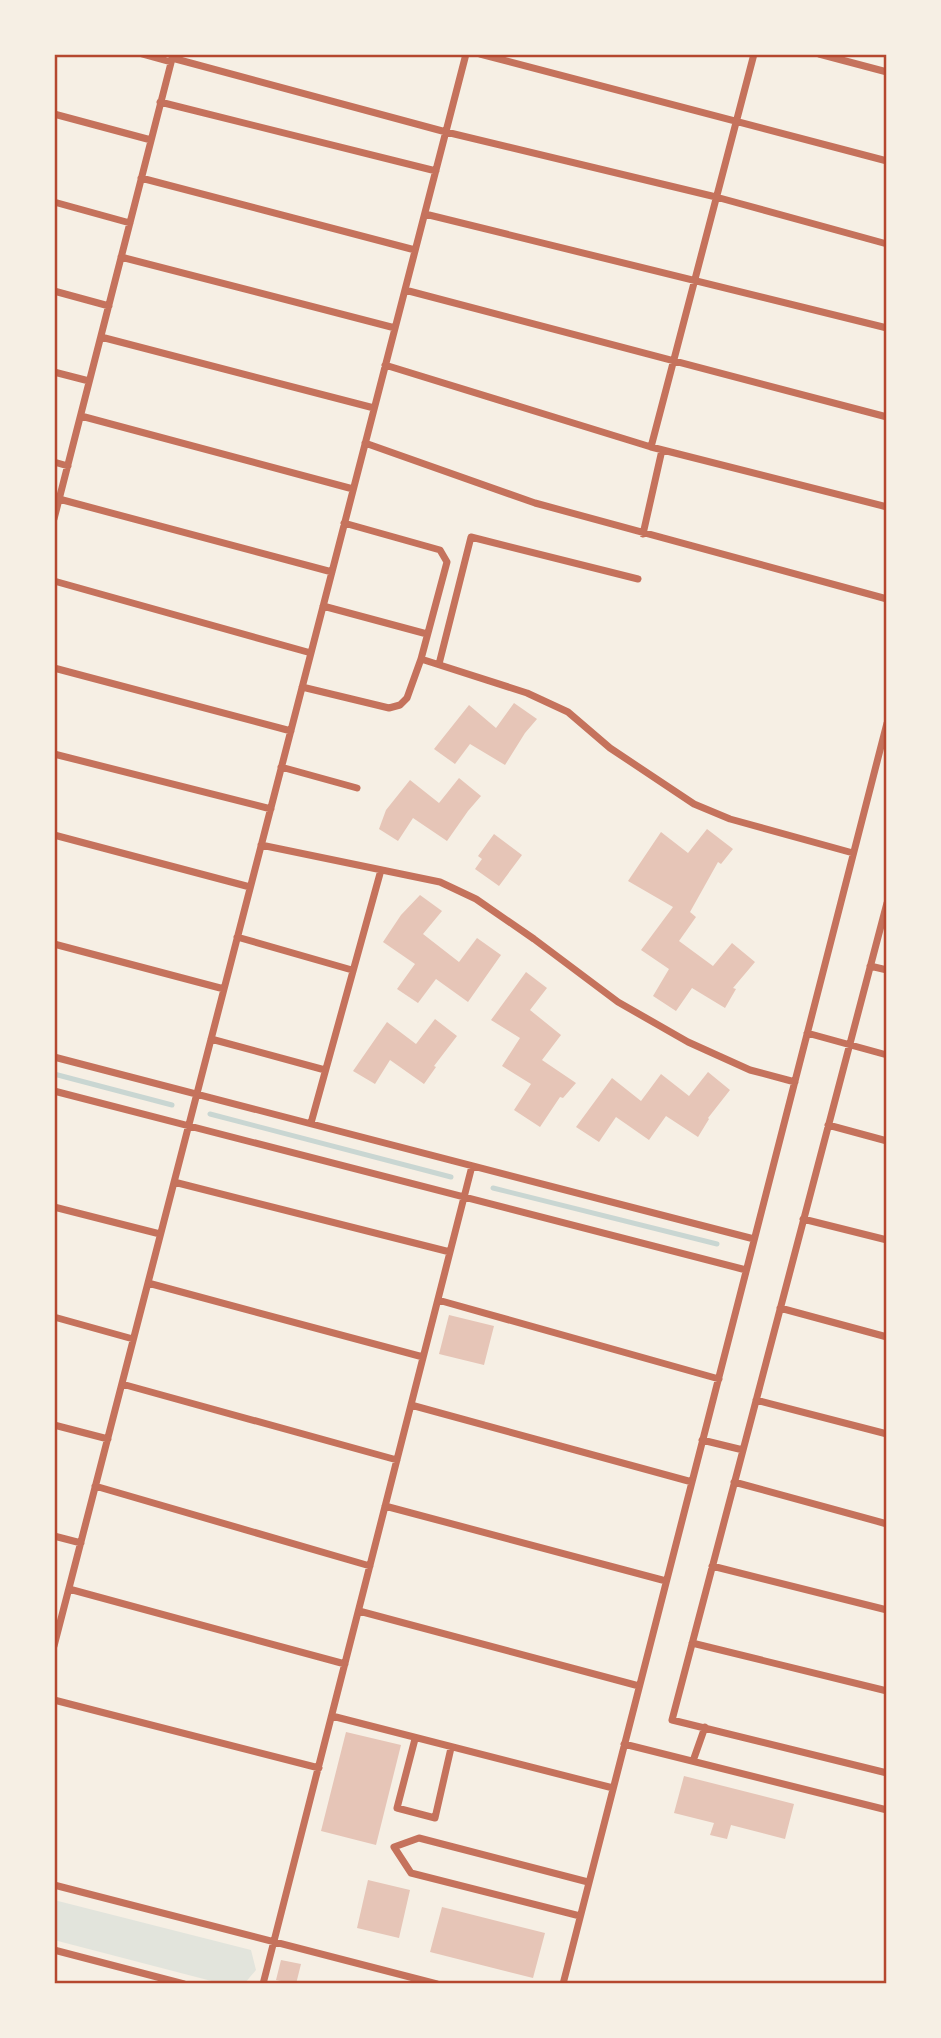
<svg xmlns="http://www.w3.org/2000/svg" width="941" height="2038" viewBox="0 0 941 2038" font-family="'Titillium Web',sans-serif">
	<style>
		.green { fill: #e2e4dc }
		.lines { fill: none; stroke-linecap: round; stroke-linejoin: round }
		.stream { stroke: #c9d6d2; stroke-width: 5 }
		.building { fill: #e6c5b7 }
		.minor { stroke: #c5725c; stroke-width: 7 }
		.neatline { fill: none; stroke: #b5482f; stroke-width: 2.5 }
	</style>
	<rect width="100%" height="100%" fill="#f6efe4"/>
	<path class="green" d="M54,1900l197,50 5,20 -12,14h-21l-169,-44z"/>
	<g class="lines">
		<path class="stream" d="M54,1074l118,31
			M210,1114l241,63
			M493,1188l224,56"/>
	</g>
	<path class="building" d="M514,703l23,16 -12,14 -20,32 -35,-21 -15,20 -21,-15 35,-44 27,23z
		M459,778l22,18 -13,15 -21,30 -34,-23 -15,23 -19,-12 7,-19 24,-30 29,23z
		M707,829l26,20 -12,15 -3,-2 -28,50 6,5 -17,24 34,25 19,-23 23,19 -22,26 3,1 -11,19 -33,-20 -16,23 -23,-15 16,-27 -28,-19 32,-43 -45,-26 33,-49 27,21z
		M494,834l28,21 -23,31 -24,-17 7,-10 -4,-3z
		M420,895l22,16 -19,23 36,28 18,-24 24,17 -33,47 -32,-23 -18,24 -21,-14 18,-25 -32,-22 18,-27z
		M526,972l21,16 -17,22 31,25 -19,25 34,23 -13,15 -3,-1 -20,30 -26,-17 17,-26 -29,-18 18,-28 -29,-18z
		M435,1019l22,17 -23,30 2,1 -12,17 -34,-24 -15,24 -22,-13 34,-49 29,22z
		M708,1072l22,18 -22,28 1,1 -11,18 -32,-21 -17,24 -33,-23 -17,25 -23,-15 36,-49 29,23 20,-27 28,22z
		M449,1315l45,11 -10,39 -45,-11z
		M346,1732l55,13 -25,100 -55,-14z
		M684,1776l110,28 -9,35 -54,-14 -4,14 -17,-4 4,-12 -40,-10z
		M368,1880l42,10 -11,48 -42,-10z
		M442,1907l103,26 -12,45 -103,-26z
		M281,1960l20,4 -5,20 -20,-4z"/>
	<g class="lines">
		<path class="minor" d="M142,54l29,8
			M480,54l407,107
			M819,54l68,18
			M172,58l274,74 270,65 171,47
			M160,102l276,69
			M54,114l97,26
			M141,178l274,72
			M54,202l76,21
			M425,214l462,114
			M121,257l274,71
			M405,290l482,127
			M54,291l55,15
			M101,337l273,71
			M385,365l266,82 236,60
			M54,372l35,9
			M81,416l272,73
			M365,443l170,60 352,96
			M651,447l103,-393
			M54,462l14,4
			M59,499l273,73
			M54,519l119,-464
			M643,534l19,-84
			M54,581l257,72
			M323,606l104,28
			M421,659l106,34 41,19 42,36 84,56 36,15 123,34
			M439,664l32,-127 167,42
			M54,668l237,63
			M302,687l87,21 11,-3 7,-7 14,-39 26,-97 -7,-12 -96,-27
			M54,754l217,55
			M281,767l76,21
			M54,835l196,52
			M261,845l179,37 36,17 58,40 84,63 70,40 62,28 45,12
			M887,903l-215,817 215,53
			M237,937l115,33
			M54,944l170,45
			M870,966l17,4
			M807,1033l80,22
			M211,1039l114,31
			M54,1057l700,182
			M54,1091l692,179
			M311,1123l70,-253
			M828,1125l59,16
			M174,1182l276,70
			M54,1207l106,27
			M803,1219l84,21
			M148,1283l275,74
			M438,1300l281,79
			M780,1308l107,29
			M54,1317l79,22
			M122,1384l275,76
			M756,1400l131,34
			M411,1405l281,77
			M54,1425l54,14
			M702,1440l41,10
			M734,1482l153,42
			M95,1486l275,80
			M385,1506l281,75
			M54,1536l27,7
			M712,1566l175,44
			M69,1589l276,75
			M359,1611l280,75
			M692,1643l195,48
			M54,1646l412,-1592
			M54,1700l265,68
			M332,1716l281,72
			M415,1739l-18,69 38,10 16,-70
			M624,1744l263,66
			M693,1761l12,-34
			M54,1885l383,99
			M580,1916l-169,-43 -17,-26 25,-9 169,44
			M54,1950l130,34
			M263,1984l209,-818
			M563,1984l324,-1261"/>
	</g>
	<rect width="941" height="2038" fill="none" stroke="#f6efe4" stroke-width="112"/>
	<rect x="56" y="56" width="829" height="1926" class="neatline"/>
</svg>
